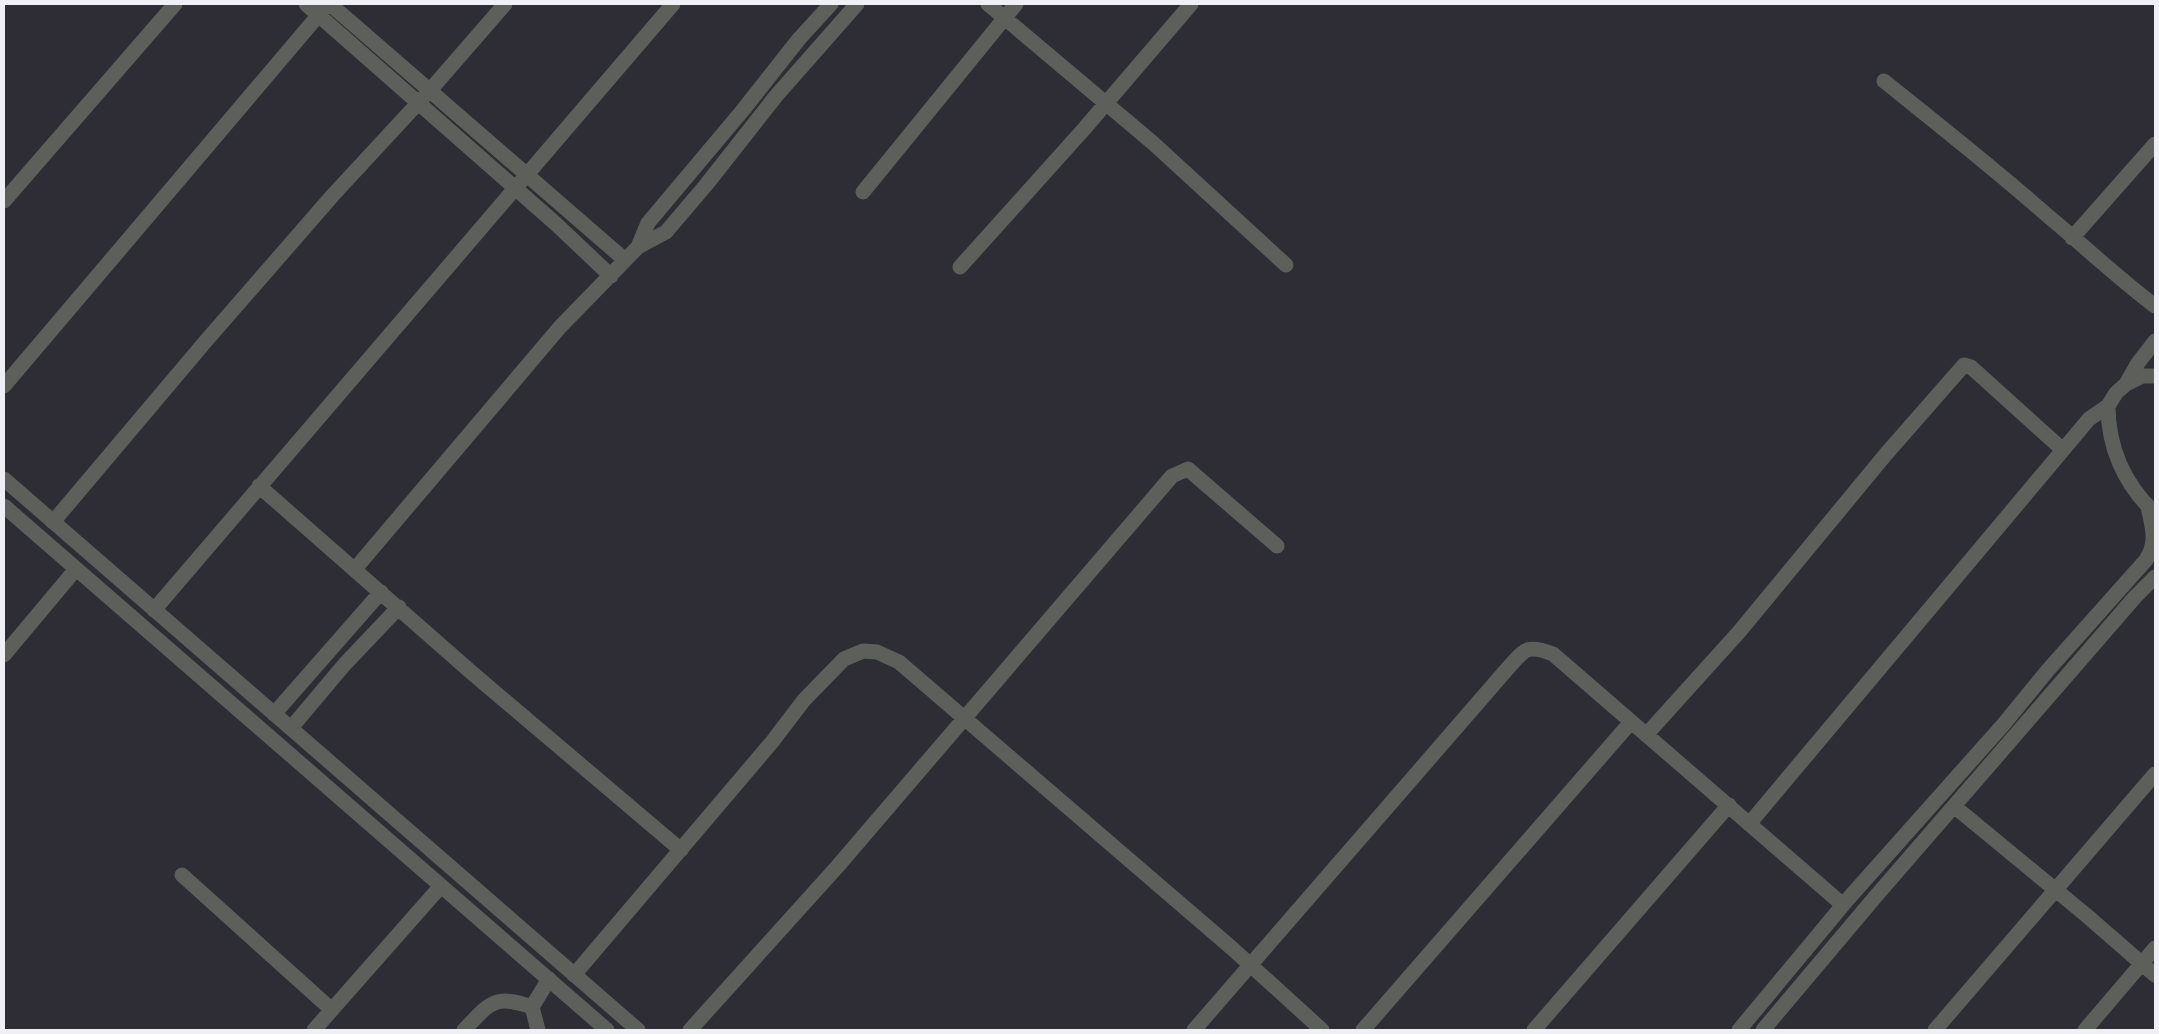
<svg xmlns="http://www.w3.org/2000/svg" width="2159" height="1034" viewBox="0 0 2159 1034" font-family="Karla,sans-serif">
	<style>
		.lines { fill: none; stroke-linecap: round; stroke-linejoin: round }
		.minor { stroke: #5d5f5a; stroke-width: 15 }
		.tertiary { stroke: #5d5f5a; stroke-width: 15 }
	</style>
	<rect width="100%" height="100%" fill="#2e2c35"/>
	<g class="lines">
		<path class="minor" d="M306,4l250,220 55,52
			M330,4l295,256
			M988,4l165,139 133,122
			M1884,81c55,44 111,88 164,135 36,30 70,62 107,90
			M863,192l153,-188
			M4,201l171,-197
			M2072,238l83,-94
			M638,247l10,-24 95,-113 56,-71 32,-35
			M960,267l124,-138 107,-125
			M2126,384l12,-21 17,-22
			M4,386l324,-382
			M2108,406c0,41 16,78 46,106
			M259,486l212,186 210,178
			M53,522l152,-180 128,-147 99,-107 73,-84
			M355,569l205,-242 78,-80 28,-15 40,-47 70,-89 81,-92
			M154,610l519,-606
			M4,655l72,-86
			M274,714l107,-122
			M291,728l53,-63 55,-58
			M1646,735l93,-103 147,-178 78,-89 7,2 92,83
			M1955,807l131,108 69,60
			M1749,824l340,-405 19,-13 8,-13 10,-9 16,-8h13
			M182,875l150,135
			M574,975l198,-233 32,-42 40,-41 19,-8 14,1 22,10 335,288 88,80
			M314,1030l127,-144
			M464,1030c27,-28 30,-36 68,-23
			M538,1030l-6,-23 17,-28
			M690,1030l147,-163 335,-391 16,-7 89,77
			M1194,1030l314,-362c17,-19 19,-24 45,-14l290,251
			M1363,1030l268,-308
			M1534,1030l195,-225
			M1739,1030l109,-131 155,-174 45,-55 98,-110c12,-18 6,-34 2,-53
			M1763,1030l113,-134 259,-299 20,-20
			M1935,1030l220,-256
			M2085,1030l70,-82"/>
		<path class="tertiary" d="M4,479l634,551
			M4,506l603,524"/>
	</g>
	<rect width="2159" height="1034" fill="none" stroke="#f1eff6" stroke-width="10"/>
</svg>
